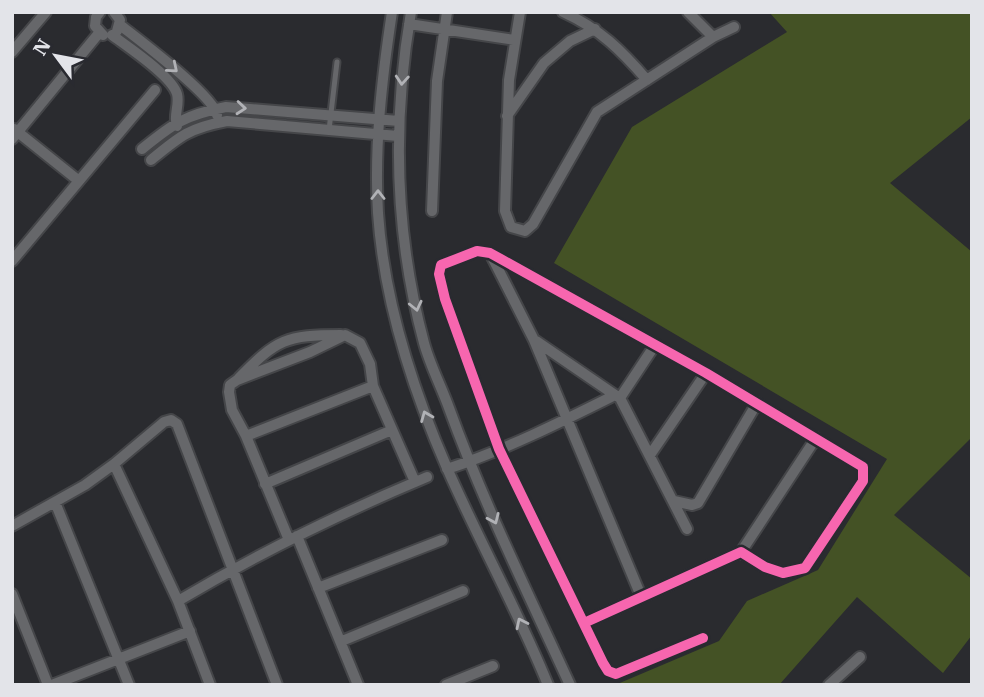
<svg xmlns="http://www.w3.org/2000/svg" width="984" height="697" viewBox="0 0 984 697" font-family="'IBM Plex Serif',serif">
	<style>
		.green { fill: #445225 }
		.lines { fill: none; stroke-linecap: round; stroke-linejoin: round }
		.service-casing { stroke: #454649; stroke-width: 9 }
		.minor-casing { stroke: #454649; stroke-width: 14 }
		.service { stroke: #66676a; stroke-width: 5 }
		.minor { stroke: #66676a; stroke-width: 10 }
		.cycleway-casing { stroke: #292a30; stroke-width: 15 }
		.cycleway { stroke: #f766af; stroke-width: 10 }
		.oneway { stroke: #b1b2b6 }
	</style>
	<rect width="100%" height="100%" fill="#2a2b2f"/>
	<path class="green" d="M769,12h203v105l-82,66 82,69v185l-78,78 78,64v56l-29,38 -86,-76 -78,88h-164l104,-44 28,-40 71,-31 69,-111 -333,-196 78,-136 155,-95z"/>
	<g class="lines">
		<g class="service-casing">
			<path id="service" d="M329,130l8,-68"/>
		</g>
		<g class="minor-casing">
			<path id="minor" d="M100,12l-4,5 -1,9 8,9
				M114,12l6,8 -3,11
				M392,12c-10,66 -18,134 -14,201 6,88 34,175 69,255 32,73 71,143 101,217
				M411,12c-19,111 -16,223 13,331 6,22 17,43 25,65 34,94 79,185 121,277
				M520,12l-11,68 -4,131 6,16 14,4 8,-7 64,-112 116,-75 21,-10
				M563,12c37,17 58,38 84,68
				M688,12l25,25
				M409,24l106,16
				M120,25c19,15 93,70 97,90
				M112,35c16,12 60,41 65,59 3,11 -4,22 0,32
				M12,52l34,-40
				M507,116l37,-53 26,-22 25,-12
				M14,129l65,52
				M12,139l87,-106
				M142,149c32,-26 43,-34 84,-42l173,14
				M151,160c29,-24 38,-32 76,-39l171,15
				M432,211l5,-130 10,-69
				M490,253l44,87 107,256
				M12,261l143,-171
				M536,341l79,54
				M239,378c38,-39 47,-43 102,-43
				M620,398l67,131
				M620,398l35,-53
				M246,436l127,-50
				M650,455l56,-82
				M114,464l50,-42 7,-2 6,4 100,261
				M447,469c58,-19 114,-47 168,-74l5,3
				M265,484l127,-54
				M674,501l18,4 6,-2 59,-100
				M55,502l74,183
				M12,526l73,-41 29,-21 64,137 32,84
				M297,536l61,149
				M289,540l-43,-104 -14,-26 -3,-18 1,-7 7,-5 73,-28 35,-17 15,8 10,21 3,22 42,96
				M741,552l75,-114
				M318,588l124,-48
				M12,594l36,91
				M178,601c79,-47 163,-88 249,-124
				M584,623l157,-71 24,15 18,6 22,-5 58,-87v-14l-157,-94 -216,-120 -13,-2 -36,14 -2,9 6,25 54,150 104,214 5,8 8,3 87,-36
				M342,641l121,-50
				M52,685l138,-54
				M446,685l47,-19
				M829,685l31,-28"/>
		</g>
		<use href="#service" class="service"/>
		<use href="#minor" class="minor"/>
		<g class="cycleway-casing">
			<path id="cycleway" d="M584,623l157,-71 24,15 18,6 22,-5 58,-87v-14l-157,-94 -216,-120 -13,-2 -36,14 -2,9 6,25 54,150 104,214 5,8 8,3 87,-36"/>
		</g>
		<use href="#cycleway" class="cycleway"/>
	</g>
	<defs><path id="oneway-chevron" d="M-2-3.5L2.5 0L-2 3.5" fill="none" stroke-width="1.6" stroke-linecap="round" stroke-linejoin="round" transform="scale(1.75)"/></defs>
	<g class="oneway">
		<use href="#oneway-chevron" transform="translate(173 68) rotate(40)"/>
		<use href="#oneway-chevron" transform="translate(402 80) rotate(94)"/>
		<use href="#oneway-chevron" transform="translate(241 108) rotate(5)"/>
		<use href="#oneway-chevron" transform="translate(378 195) rotate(-90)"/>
		<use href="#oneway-chevron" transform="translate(416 306) rotate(77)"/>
		<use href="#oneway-chevron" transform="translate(426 416) rotate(-112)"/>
		<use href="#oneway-chevron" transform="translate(494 519) rotate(66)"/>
		<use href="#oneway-chevron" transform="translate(521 623) rotate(-116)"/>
	</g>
	<rect width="984" height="697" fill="none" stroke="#e3e4e9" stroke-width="28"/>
	<g transform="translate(56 56) rotate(302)" stroke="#292a30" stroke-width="5" paint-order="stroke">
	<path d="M0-5L12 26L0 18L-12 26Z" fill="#e3e4e9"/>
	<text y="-10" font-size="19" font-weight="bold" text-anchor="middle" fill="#e3e4e9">N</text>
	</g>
</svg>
